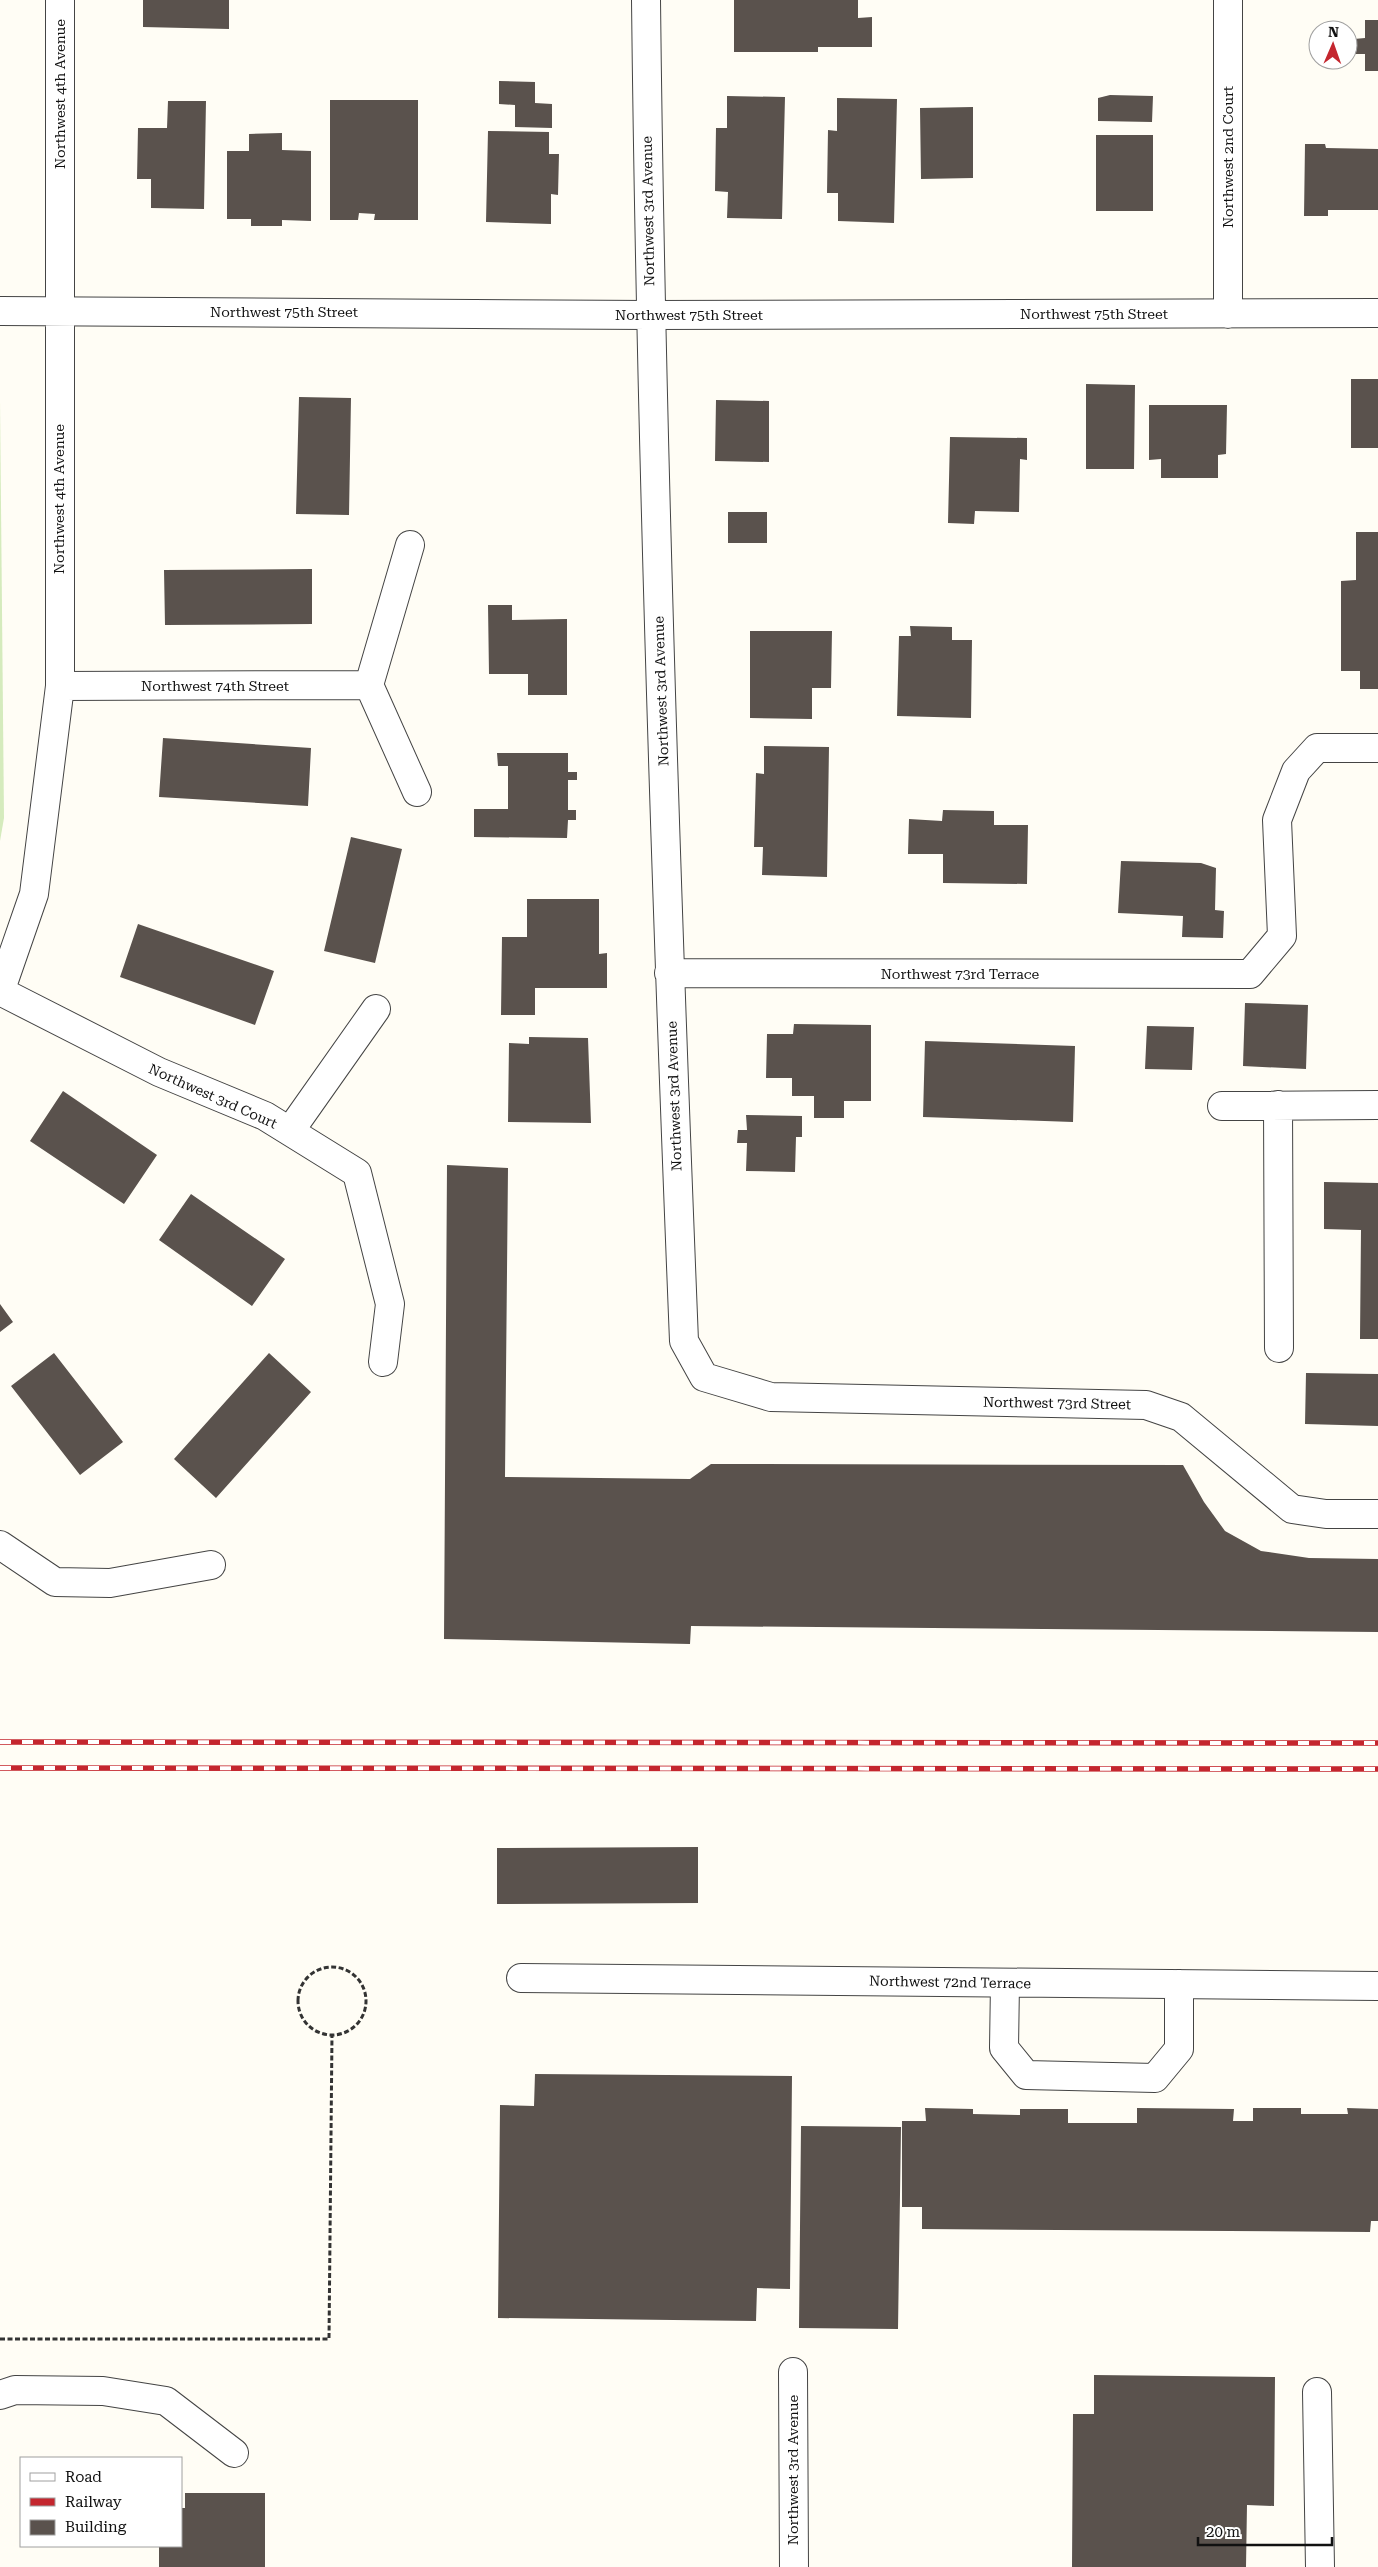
<svg xmlns="http://www.w3.org/2000/svg" width="1378" height="2567" viewBox="0 0 1378 2567" font-family="'Roboto Serif',serif">
	<style>
		.green { fill: #d5ebbd }
		.building { fill: #5a524d }
		.lines { fill: none; stroke-linecap: round; stroke-linejoin: round }
		.minor-casing { stroke: #444; stroke-width: 30 }
		.path { stroke: #333; stroke-width: 3; stroke-dasharray: 5 2.5; stroke-linecap: butt }
		.minor { stroke: #fff; stroke-width: 28 }
		.rail-casing { stroke: #c4262e; stroke-width: 5.5 }
		.rail { stroke: #fff; stroke-width: 4; stroke-dasharray: 11; stroke-linecap: butt }
		.labels { text-anchor: middle; stroke-width: 5; stroke-linejoin: round; paint-order: stroke }
		.street-label { font-size: 14px; fill: #111; stroke: #fff }
	</style>
	<rect width="100%" height="100%" fill="#fffdf5"/>
	<path class="green" d="M0,400l4,418 -4,23z"/>
	<path class="building" d="M143,0h86v29l-86,-2z
		M734,0h124v18l14,-1v30h-54v5h-84z
		M1365,20h13v51h-13v-17h-11v-15l11,-1z
		M499,81l36,1v21l17,1v24l-37,-1v-22l-16,-1z
		M1110,95l43,1 -1,26 -54,-1v-23z
		M727,96l58,1 -3,122 -55,-1 1,-26 -13,-1 1,-63h11z
		M837,98l60,1 -3,124 -56,-2v-28h-11l1,-63 9,1z
		M330,100h88v120h-44l1,-6 -16,-1 -1,7h-28z
		M168,101h38l-2,108 -53,-1v-29h-14l1,-51h29z
		M973,107v71l-52,1 -1,-71z
		M488,131l61,1v22h10l-1,41 -7,-1v30l-65,-2z
		M282,133v17l29,1v70l-29,-1v6h-31v-7h-24v-68h22v-17z
		M1096,135h57v76h-57z
		M1305,144h20l1,4 52,1v61h-50v6h-24z
		M1351,379h27v69h-27z
		M1086,384l49,1 -1,84h-48z
		M299,397l52,1 -2,117 -53,-1z
		M716,400l53,1v61l-54,-1z
		M1149,405h78l-1,49 -8,1v23h-57v-19l-12,1z
		M950,437l77,1v22l-7,-1 -1,53 -44,-1 -1,13 -26,-1z
		M728,512h39v31h-39z
		M1356,532h22v157h-18v-18h-19v-90l15,-1z
		M312,569v55l-147,1 -1,-55z
		M488,605h24v15l55,-1v76h-39v-21h-39z
		M910,626l42,1v13h20l-1,78 -74,-2 2,-80h12z
		M750,631h82l-1,57h-19v31l-62,-1z
		M163,738l148,10 -3,58 -149,-9z
		M764,746l65,1 -2,130 -65,-2 1,-28h-9l2,-74 8,1z
		M497,753h71v19h9v8h-9v30h8v10h-8l-1,18 -93,-1v-28h34v-43h-10z
		M943,810l51,1v14h34l-1,59 -84,-1v-29h-35l1,-35 33,2z
		M351,837l51,12 -27,114 -51,-12z
		M1121,861l80,2 15,5 -1,42 9,1 -1,27 -41,-1 1,-21 -65,-3z
		M527,899h72v55l8,-1v35h-72v27h-34l1,-78h25z
		M138,924l136,47 -19,54 -135,-48z
		M1245,1003l63,2 -2,64 -63,-3z
		M794,1024l77,1v76h-27v17h-30v-22h-22v-18h-26l1,-44h26z
		M1147,1026l47,1 -2,43 -47,-1z
		M529,1037l59,1 3,85 -83,-1 1,-79 20,1z
		M925,1041l150,5 -2,76 -150,-5z
		M63,1091l94,64 -33,49 -94,-63z
		M746,1115l56,1v21h-6l-1,35 -49,-1 1,-28h-10l1,-13h9z
		M447,1165l61,3 -3,309 185,2 21,-15 472,1 21,37 21,29 36,20 48,7 69,1v73l-687,-6 -1,18 -246,-5z
		M1324,1182l54,1v156h-18l1,-109 -37,-1z
		M191,1194l94,65 -33,47 -93,-66z
		M0,1304l13,18 -13,10z
		M54,1353l69,89 -43,33 -69,-89z
		M269,1353l42,39 -95,106 -42,-39z
		M1306,1373l72,1v52l-73,-2z
		M698,1847v56l-201,1v-56z
		M535,2074l257,2 -2,213 -33,-1 -1,33 -258,-3 2,-213 34,1z
		M925,2108l48,1v5l47,1v-6h48v14h69v-15l97,1 -1,12h20v-13h48v6h47l-1,-6 31,1v112h-7l-1,11 -448,-3v-22h-20v-86h24z
		M801,2126l100,1 -3,202 -99,-1z
		M1094,2375l181,2 -1,129 -27,-1 -1,62h-174l1,-153h21z
		M185,2493h80v74h-106v-21h22v-38h4z"/>
	<g class="lines">
		<g class="minor-casing">
			<path id="minor" d="M646,0c5,447 20,894 38,1341l20,36 67,20 375,8 35,12 111,92 34,5h52
				M0,311l649,4 729,-2
				M1228,314v-314
				M410,545l-41,140 48,107
				M60,686l309,-1
				M669,973l581,1 32,-38 -5,-116 19,-49 21,-23h61
				M0,991l159,81 106,44 92,57 33,131 -7,58
				M0,992l34,-98 26,-208v-686
				M1278,1105l1,243
				M1222,1106l156,-1
				M290,1131l86,-122
				M0,1545l55,37 55,1 101,-18
				M521,1978l857,8
				M1005,1983l-1,65 22,27 129,3 24,-29v-65
				M793,2372l1,195
				M1317,2392l3,175
				M0,2395l15,-5 88,1 63,10 68,52"/>
		</g>
		<path class="path" d="M298 2001a34 34 0 1 1 68 0a34 34 0 1 1-68 0Z
			M0,2339h329l3,-305"/>
		<use href="#minor" class="minor"/>
		<g class="rail-casing">
			<path id="rail" d="M0,1742l1378,1
				M0,1768l1378,1"/>
		</g>
		<use href="#rail" class="rail"/>
	</g>
	<g class="labels">
		<g class="street-label">
			<text transform="translate(60 94) rotate(-90)" y="5">Northwest 4th Avenue</text>
			<text transform="translate(1228 157) rotate(-90)" y="5">Northwest 2nd Court</text>
			<text transform="translate(648 211) rotate(-91)" y="5">Northwest 3rd Avenue</text>
			<text x="284" y="317">Northwest 75th Street</text>
			<text x="1094" y="319">Northwest 75th Street</text>
			<text x="689" y="320">Northwest 75th Street</text>
			<text transform="translate(59 499) rotate(-90)" y="5">Northwest 4th Avenue</text>
			<text x="215" y="691">Northwest 74th Street</text>
			<text transform="translate(661 691) rotate(-92)" y="5">Northwest 3rd Avenue</text>
			<text x="960" y="979">Northwest 73rd Terrace</text>
			<text transform="translate(213 1096) rotate(24)" y="5">Northwest 3rd Court</text>
			<text transform="translate(674 1096) rotate(-92)" y="5">Northwest 3rd Avenue</text>
			<text transform="translate(1057 1403) rotate(1)" y="5">Northwest 73rd Street</text>
			<text transform="translate(950 1982) rotate(1)" y="5">Northwest 72nd Terrace</text>
			<text transform="translate(793 2470) rotate(-90)" y="5">Northwest 3rd Avenue</text>
		</g>
	</g>
	<rect x="20" y="2457" width="162" height="90" fill="#ffffff" stroke="#a0a0a0"/>
	<rect x="30" y="2473" width="25" height="8" fill="#ffffff" stroke="#a0a0a0"/>
	<text x="65" y="2482" font-size="15" fill="#111111">Road</text>
	<rect x="30" y="2498" width="25" height="8" fill="#c4262e" stroke="#a0a0a0"/>
	<text x="65" y="2507" font-size="15" fill="#111111">Railway</text>
	<rect x="30" y="2520" width="25" height="15" fill="#5a524d" stroke="#a0a0a0"/>
	<text x="65" y="2532" font-size="15" fill="#111111">Building</text>
	<g transform="translate(1333 45) rotate(2)"><circle r="24" fill="#ffffff" stroke="#a0a0a0"/>
	<path d="M0-4L9 19L0 12L-9 19Z" fill="#c4262e"/>
	<text y="-8" font-size="14" font-weight="bold" text-anchor="middle" fill="#111111">N</text>
	</g>
	<path d="M1198 2537v8h134v-8" fill="none" stroke="#111111" stroke-width="2.5"/>
	<text x="1206" y="2537" font-size="15" fill="#111111" stroke="#ffffff" stroke-width="4" paint-order="stroke">20 m</text>
</svg>
